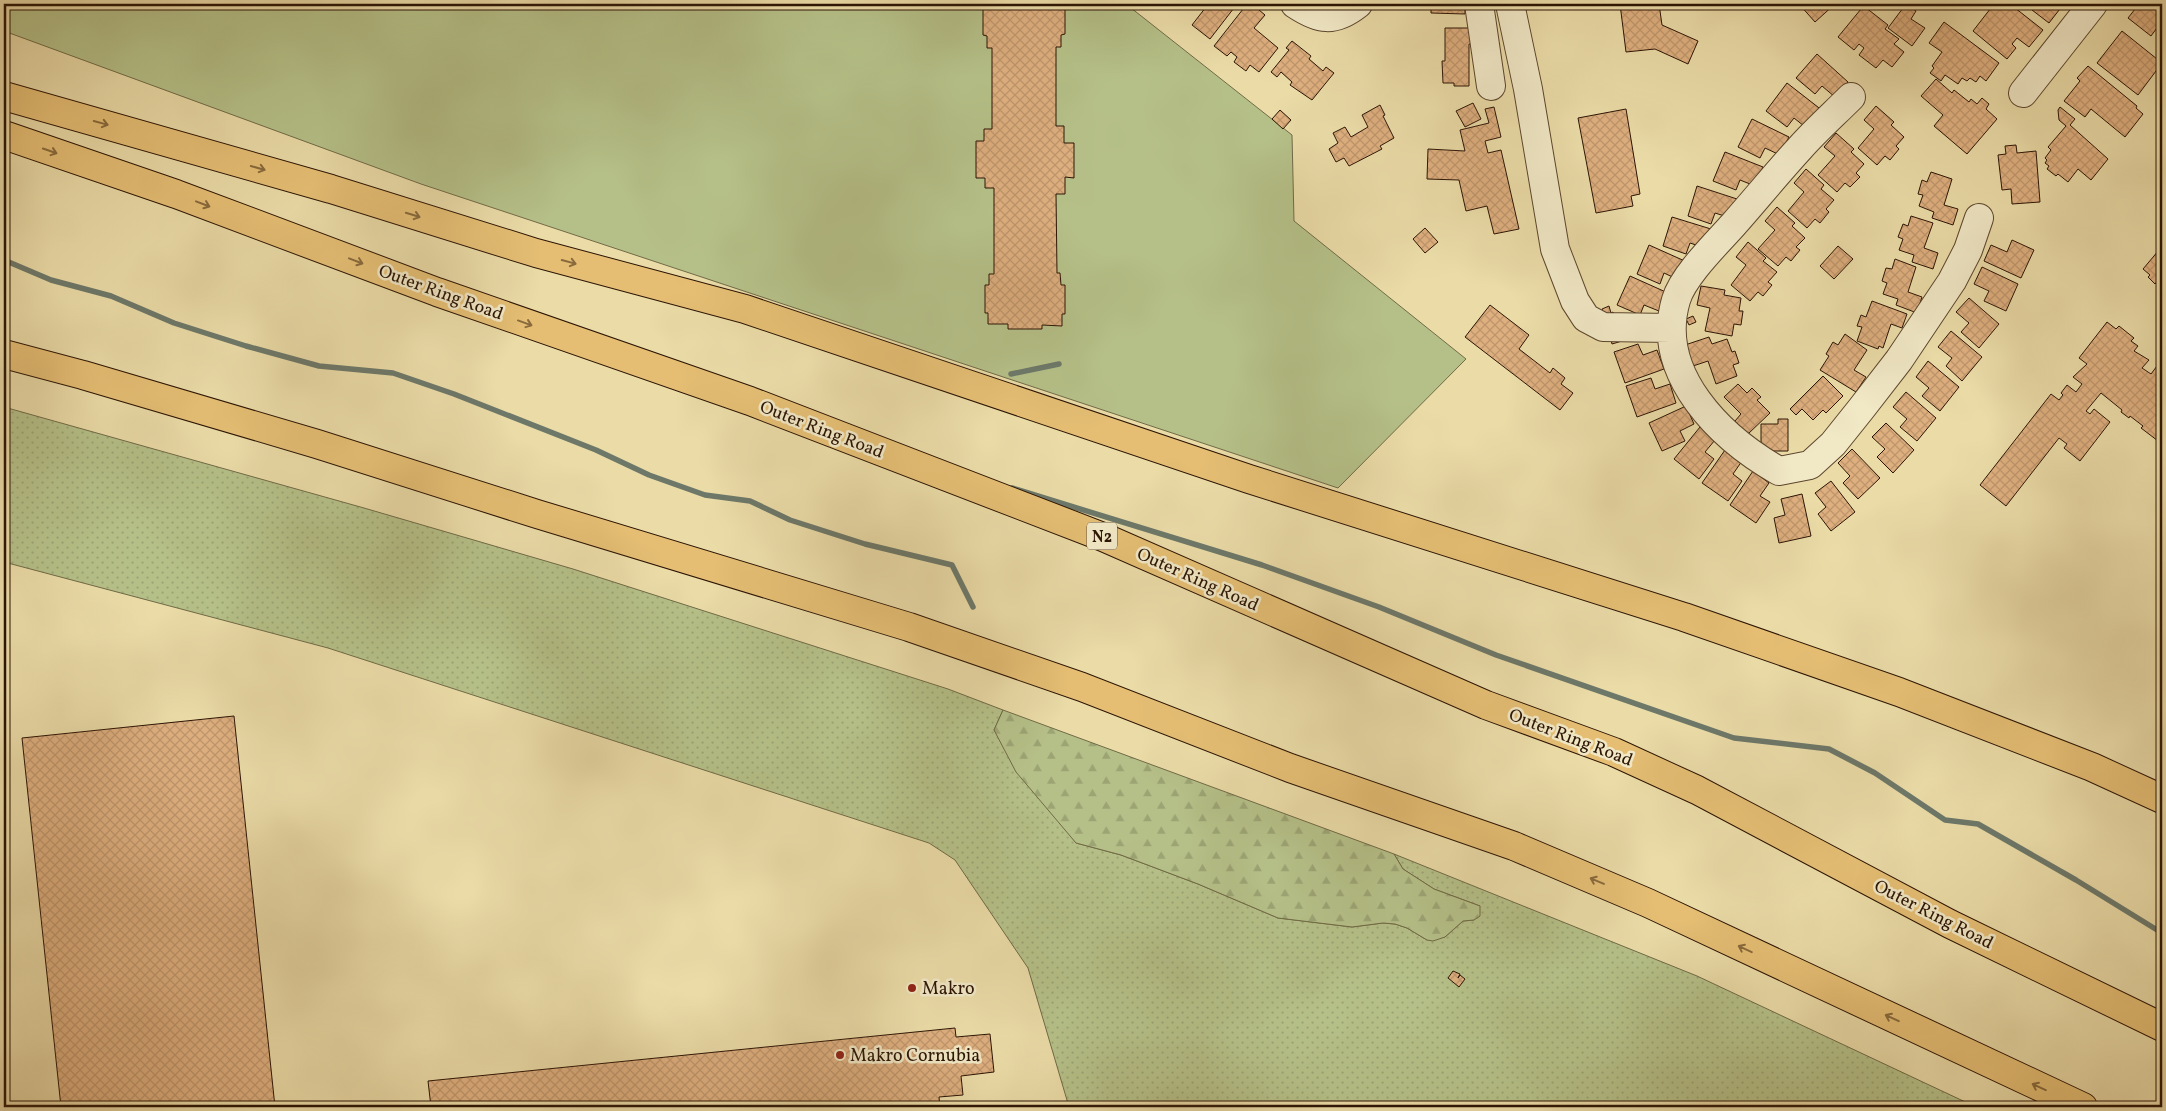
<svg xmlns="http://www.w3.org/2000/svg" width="2166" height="1111" viewBox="0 0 2166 1111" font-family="Vollkorn,serif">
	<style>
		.grass { fill: url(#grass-dots); stroke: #706a46 }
		.forest { fill: url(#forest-firs); stroke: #706a46 }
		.pitch { fill: #b5c088; stroke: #706a46 }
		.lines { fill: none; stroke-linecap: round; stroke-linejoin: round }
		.stream { stroke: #6d7869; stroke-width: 5.5 }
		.building { fill: url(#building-cross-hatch); stroke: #2c1505 }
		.minor-casing { stroke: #5c462e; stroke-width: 30 }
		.highway-casing { stroke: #2c1505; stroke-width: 30 }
		.minor { stroke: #f1e8c6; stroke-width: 28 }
		.highway { stroke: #e5be74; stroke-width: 28 }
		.oneway { stroke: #886a3c }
		.poi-dot { fill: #8f2418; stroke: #f1e8c6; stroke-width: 2 }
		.labels { text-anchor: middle; stroke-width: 5; stroke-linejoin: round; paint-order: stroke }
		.shield { fill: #f1e8c6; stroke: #67543f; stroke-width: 1 }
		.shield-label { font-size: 16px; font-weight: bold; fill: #2c1505 }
		.street-label { font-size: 18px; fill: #2c1505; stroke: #f1e8c6 }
		.poi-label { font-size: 18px; fill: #2c1505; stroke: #f1e8c6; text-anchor: start }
	</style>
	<defs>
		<pattern id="grass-dots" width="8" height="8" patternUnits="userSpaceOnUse" patternTransform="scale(1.25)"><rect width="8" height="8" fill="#b5c088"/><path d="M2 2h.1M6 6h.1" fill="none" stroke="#9ca474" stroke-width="1.8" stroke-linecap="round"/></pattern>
		<pattern id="forest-firs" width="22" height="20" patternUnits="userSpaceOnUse" patternTransform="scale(1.25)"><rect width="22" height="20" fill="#b5c088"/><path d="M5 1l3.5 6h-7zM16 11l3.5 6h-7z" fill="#9ca474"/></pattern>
		<pattern id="building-cross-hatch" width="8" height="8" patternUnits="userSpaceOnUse" patternTransform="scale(1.25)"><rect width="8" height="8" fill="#deaf7f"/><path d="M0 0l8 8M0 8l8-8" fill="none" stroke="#bf966c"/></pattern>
	</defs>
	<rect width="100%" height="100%" fill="#eadba7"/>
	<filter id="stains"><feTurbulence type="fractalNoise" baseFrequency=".004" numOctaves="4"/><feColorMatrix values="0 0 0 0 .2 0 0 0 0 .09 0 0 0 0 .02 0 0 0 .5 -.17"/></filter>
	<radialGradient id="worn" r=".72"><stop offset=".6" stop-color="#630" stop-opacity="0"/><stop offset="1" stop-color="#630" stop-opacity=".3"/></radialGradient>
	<path class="grass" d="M4,407l360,101 209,61 375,120 55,21 -9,20 82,113 45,12 77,29 80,34 74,9 31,-4 12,1 12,4 20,12 18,-3 18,-16 11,-1 6,-14 -46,-17 -31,-20 -9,-15 303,122 279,131h-751l-9,-2 -73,-1 -9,3h-65l-41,-139 -73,-108 -26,-17 -601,-195 -324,-86z"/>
	<path class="forest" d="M1003,710l391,144 9,15 31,20 46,17v10l-6,4 -11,1 -18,16 -12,4 -6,-1 -20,-12 -12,-4 -12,-1 -31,4 -74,-9 -80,-34 -77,-29 -45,-12 -60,-71 -22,-42z
		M1170,1102l46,3 9,2h-91l9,-3z"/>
	<path class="pitch" d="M4,4h1122l166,131 2,86 172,138 -128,129 -917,-304 -417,-153z"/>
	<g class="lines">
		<path class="stream" d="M4,260l47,20 60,16 63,27 72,23 73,20 74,7 61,21 142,56 53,25 56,20 45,6 40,19 75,24 87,21 21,42
			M1011,374l48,-10
			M1012,488l250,77 117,42 117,48 238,83 95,11 46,24 70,47 33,4 98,56 86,53"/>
	</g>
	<path class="building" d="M987,4h74v2h4v28l-4,1v12h-5v79h8v17h10v35l-9,-1v17h-9l1,79h3l1,12h4v29h-3v12l-20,-1v4h-34v-5h-20v-11h-3v-28h4v-11h5v-86h-9v-10h-9v-37h8v-12h8v-81h-5v-12l-4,-1v-30z
		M1202,4h35l-27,35 -18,-14 14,-18z
		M1247,4h5l13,11 -11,13 24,20 -19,24 -9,-7 -4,6 -12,-9 3,-5 -6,-5 -4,4 -13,-10z
		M1431,4h34v10l-34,-1z
		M1620,4h39l3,21 36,16 -10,23 -33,-15 -29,3z
		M1799,4h36l-20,18z
		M1906,4l10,7 -5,8 14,9 -13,18 -24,-18z
		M1994,4h16l33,26 -14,17 -12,-9 -5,6 4,4 -9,11 -34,-28z
		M2037,4h30l-2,3 -2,-2 -14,18 -17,-13z
		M2139,4h23v17l-11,15 -23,-18z
		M1865,7l23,18 -3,4 14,10 -5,5 10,8 -12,15 -9,-7 -7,8 -17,-13 5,-7 -5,-4 -5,6 -16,-13 23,-28 2,1z
		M1944,22l55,41 -13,18 -6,-5 -4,6 -6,-4 -3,3 -5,-3 -4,6 -13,-9 -4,6 -11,-8 4,-5 -2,-2 10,-14 -13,-9z
		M1445,28h25l5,16h-6v42h-15v-3h-11l-1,-22h3z
		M2122,31l40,32 -24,32 -41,-32z
		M1292,41l19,15 -2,3 14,12 3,-4 8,6 -22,27 -22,-15 2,-3 -11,-10 -4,5 -6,-5 18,-22 -3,-2z
		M1817,54l31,28 -13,15 -13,-11 -7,8 -19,-16z
		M2088,66l49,40 -1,2 7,6 -18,23 -34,-28 -6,8 -21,-16 16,-20 -3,-3z
		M1936,79l16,14 2,-3 15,12 2,-3 6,5 5,-6 7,6 -3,5 11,10 -30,35 -33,-28 9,-11 -22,-19z
		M1787,83l36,28 -14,19 -15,-12 -7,9 -21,-16z
		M1473,103l8,16 -16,8 -9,-16z
		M1380,105l5,10 -2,1 11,22 -14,8 2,3 -33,17 -5,-8 -8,4 -7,-13 9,-6 -5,-10 12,-6 6,10 17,-10 -6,-12z
		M1876,106l18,16 -3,3 13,12 -8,9 3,3 -9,11 -5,-4 -8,9 -19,-17 16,-19 -10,-9z
		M1494,107l7,30 -16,4 3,12 13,-3 18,79 -25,5 -7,-28 -21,5 -7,-31 -32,-1 1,-30 37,2 -5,-21 29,-7 -4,-14z
		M2060,107l15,12 -5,6 38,34 -17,21 -13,-11 -10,13 -10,-8 -2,2 -9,-7 2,-3 -4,-3 2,-3 -2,-2 6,-8 -3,-3 18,-21 -7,-6 -1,-10z
		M1626,109l14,85 -9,2 2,10 -37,7 -18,-95z
		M1280,110l11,10 -8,9 -11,-10z
		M1752,119l37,18 -9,18 -15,-7 -5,10 -22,-11z
		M1836,133l18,16 -3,3 13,12 -8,9 4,4 -10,10 -5,-4 -8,9 -19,-17 17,-19 -11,-9z
		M2016,145l1,8 19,-2 4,51 -28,2 -1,-15 -9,1 -4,-35 8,-1 -1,-8z
		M1725,152l38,15 -8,19 -15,-6 -4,10 -23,-9z
		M1806,169l18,16 -3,4 13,11 -8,9 3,3 -9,11 -5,-4 -8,9 -19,-17 16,-19 -10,-9z
		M1931,172l21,7 -8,26 14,4 -5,16 -21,-7 2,-6 -15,-6 4,-11 -5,-1 4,-14 5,2z
		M1697,186l40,13 -6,19 -16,-5 -4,11 -23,-8z
		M1777,207l18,16 -3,3 13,12 -9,9 4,3 -9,11 -5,-4 -8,9 -20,-17 17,-19 -10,-9z
		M1911,216l22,7 -9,25 14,5 -5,16 -21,-7 2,-7 -15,-5 4,-11 -5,-2 5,-13 5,2z
		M1672,217l39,12 -6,19 -15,-5 -4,11 -23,-8z
		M1425,228l13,14 -13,11 -12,-14z
		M2012,240l22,10 -13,28 -37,-17 7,-16 16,7z
		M1748,242l18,16 -3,3 14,11 -9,10 4,3 -9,11 -5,-4 -8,9 -19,-16 15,-20 -10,-8z
		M1649,245l38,17 -8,18 -15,-7 -4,11 -23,-10z
		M1838,246l15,13 -19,20 -14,-13z
		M2159,250h3v32l-3,-3 -4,5 -7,-7 2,-2 -7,-6z
		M1895,259l21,8 -8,25 14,5 -5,16 -21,-8 2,-6 -15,-5 4,-11 -5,-2 4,-13 6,1z
		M1982,267l36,17 -12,27 -22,-10 5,-10 -15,-7z
		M1630,276l38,17 -9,18 -15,-6 -4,10 -23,-10z
		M1701,286l24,4 -1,5 17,3 -2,13h4l-2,14 -7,-1 -2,12 -27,-5 5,-23 -13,-3z
		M1969,298l30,26 -20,24 -18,-16 8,-9 -13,-11z
		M1872,301l35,13 -5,14 -11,-4 -8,24 -4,-2 -1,3 -21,-8 5,-14 -5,-1 4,-11 5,2z
		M1490,305l39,30 -10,14 31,24 3,-5 12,10 -4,6 12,9 -13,17 -95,-73z
		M1609,306l2,7 2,-1 9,29 -10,3 -10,-35z
		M1693,316l3,6 -7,3 -3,-6z
		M2107,322l9,7 3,-3 15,12 -3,3 7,5 -4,5 15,9 -7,8 9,6 6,-8 5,4v74l-21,-16 2,-2 -13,-10 -1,2 -8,-6 1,-2 -21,-17 -15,18 4,3 4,-5 16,13 -30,39 -16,-13 3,-4 -8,-6 -53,68 -26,-21 71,-91 8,6 4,-5 -2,-2 6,-8 9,7 6,-8 -9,-7 14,-13 -8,-6z
		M1951,331l31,26 -20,24 -16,-15 6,-8 -14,-11z
		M1845,334l22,16 -13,20 12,7 -10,15 -36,-22 9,-14 -3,-2 7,-12 5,3z
		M1709,337l3,7 15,-5 5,13 3,-1 4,12 -6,2 4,11 -21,8 -8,-23 -15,5 -8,-21z
		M1638,344l5,11 14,-5 7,19 -39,14 -11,-31z
		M1928,361l31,26 -19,24 -18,-15 7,-8 -13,-11z
		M1823,376l20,20 -17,17 -3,-3 -10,10 -11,-11 -6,6 -6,-6z
		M1651,378l4,11 15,-5 6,19 -39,14 -11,-31z
		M1738,384l9,9 5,-5 9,9 -4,3 13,13 -22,21 -13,-13 6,-7 -17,-17z
		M1906,392l30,26 -19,23 -17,-14 7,-8 -14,-12z
		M1686,406l8,18 -14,7 5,10 -23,10 -13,-28z
		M1778,419h10v32h-24l-3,-4v-23h17z
		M1886,423l28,27 -21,23 -16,-16 8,-8 -13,-12z
		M1700,427l15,13 -10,12 9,7 -15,20 -25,-20z
		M1852,449l28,29 -22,21 -15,-16 7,-7 -12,-13z
		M1725,450l17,11 -9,13 9,7 -14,20 -26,-18z
		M1753,471l16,12 -9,13 10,6 -14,21 -26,-18z
		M1831,481l24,31 -24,19 -13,-17 8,-7 -11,-14z
		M1802,494l9,42 -32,7 -5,-25 11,-3 -4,-16z
		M234,716l41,391h-214l-39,-369z
		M1453,971l7,3 -2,4 2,-3 5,4 -6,8 -11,-9z
		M955,1028l1,9 34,-3 4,38 -33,4 2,19 -24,2 1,10h-509l-3,-26z"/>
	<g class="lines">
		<g class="minor-casing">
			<path id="minor" d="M1295,4c24,16 39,19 63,0
				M1479,4l12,82
				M1510,4l18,85 27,160 20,52 11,17 17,9 68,1
				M2023,93l70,-89
				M1851,97c-17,17 -35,33 -51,51 -23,25 -44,51 -67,77 -17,19 -50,51 -57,75 -22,74 45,138 103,171l31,-6 23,-21 28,-35 38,-49 53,-79 16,-31 11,-32"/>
		</g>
		<g class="highway-casing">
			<path id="highway" d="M4,96l327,93 205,64 209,56 504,170 435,138 215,75 193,75 70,32
				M4,135l172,59 261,98 313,109 353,136 383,168 128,47 83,38 253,134 212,103
				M4,354l79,21 234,69 220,70 372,113 173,60 208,81 224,78 134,57 435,204"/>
		</g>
		<use href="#minor" class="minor"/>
		<use href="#highway" class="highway"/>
	</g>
	<defs><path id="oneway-shaft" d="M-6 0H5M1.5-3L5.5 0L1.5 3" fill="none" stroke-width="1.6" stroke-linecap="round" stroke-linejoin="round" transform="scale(1.25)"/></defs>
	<g class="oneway">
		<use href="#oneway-shaft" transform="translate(101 123) rotate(15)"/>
		<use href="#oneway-shaft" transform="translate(50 151) rotate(19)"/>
		<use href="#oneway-shaft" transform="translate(258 168) rotate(16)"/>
		<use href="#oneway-shaft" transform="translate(203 204) rotate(21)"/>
		<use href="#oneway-shaft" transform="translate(413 215) rotate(17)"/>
		<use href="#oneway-shaft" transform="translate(356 261) rotate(21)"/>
		<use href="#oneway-shaft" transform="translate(569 262) rotate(15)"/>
		<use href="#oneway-shaft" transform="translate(525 323) rotate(20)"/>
		<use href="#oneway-shaft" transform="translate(1597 881) rotate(-157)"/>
		<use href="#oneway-shaft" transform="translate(1745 949) rotate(-155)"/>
		<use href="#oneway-shaft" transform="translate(1892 1018) rotate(-155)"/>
		<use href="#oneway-shaft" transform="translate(2039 1087) rotate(-155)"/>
	</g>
	<g class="poi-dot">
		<circle cx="912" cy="988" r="5"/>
		<circle cx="840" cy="1055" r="5"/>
	</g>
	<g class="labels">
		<rect class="shield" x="1087" y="522.5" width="30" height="27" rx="4"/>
		<g class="shield-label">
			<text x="1102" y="542">N2</text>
		</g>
		<g class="street-label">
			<text transform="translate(441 292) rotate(20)" y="6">Outer Ring Road</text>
			<text transform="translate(822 429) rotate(21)" y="6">Outer Ring Road</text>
			<text transform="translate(1198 579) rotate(24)" y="6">Outer Ring Road</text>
			<text transform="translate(1571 737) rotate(21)" y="6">Outer Ring Road</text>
			<text transform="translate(1934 914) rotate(27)" y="6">Outer Ring Road</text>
		</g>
		<g class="poi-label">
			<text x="922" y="994">Makro</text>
			<text x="850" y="1061">Makro Cornubia</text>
		</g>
	</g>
	<rect width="2166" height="1111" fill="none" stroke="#eadba7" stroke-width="20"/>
	<rect x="5" y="5" width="2156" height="1101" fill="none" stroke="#2c1505" stroke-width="2.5"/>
	<rect x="10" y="10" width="2146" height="1091" fill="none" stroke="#2c1505"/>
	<rect width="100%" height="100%" filter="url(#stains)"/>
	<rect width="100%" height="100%" fill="url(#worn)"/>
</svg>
